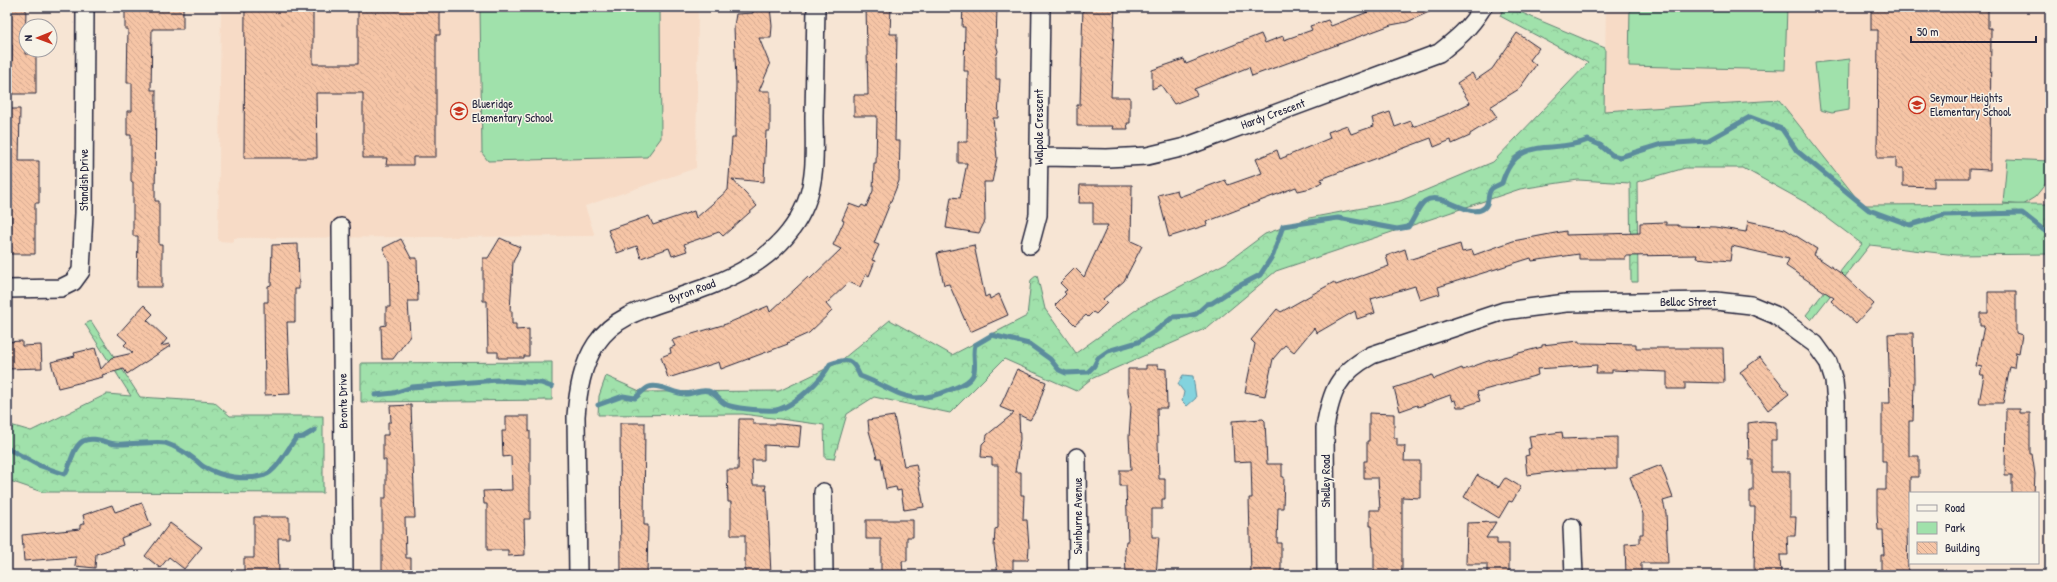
<svg xmlns="http://www.w3.org/2000/svg" width="2057" height="582" viewBox="0 0 2057 582" font-family="'Patrick Hand',sans-serif">
	<style>
		.built { fill: #f7dbc6 }
		.green { fill: #a0e1ab; stroke: #618273 }
		.forest { fill: url(#forest-crowns); stroke: #618273 }
		.water { fill: #83d3de; stroke: #5c8c9d }
		.lines { fill: none; stroke-linecap: round; stroke-linejoin: round }
		.stream { stroke: #5c8c9d; stroke-width: 5 }
		.building { fill: url(#building-back-hatch); stroke: #22223b }
		.minor-casing { stroke: #22223b; stroke-width: 20 }
		.minor { stroke: #f7f3e8; stroke-width: 17 }
		.labels { text-anchor: middle; stroke-width: 3; stroke-linejoin: round; paint-order: stroke }
		.poi-label { font-size: 12px; fill: #22223b; stroke: #f7f3e8; text-anchor: start }
		.street-label { font-size: 12px; fill: #22223b; stroke: #f7f3e8 }
	</style>
	<defs>
		<pattern id="forest-crowns" width="20" height="18" patternUnits="userSpaceOnUse"><rect width="20" height="18" fill="#a0e1ab"/><path d="M2 6a3 3 0 1 1 6 0M12 15a3 3 0 1 1 6 0" fill="none" stroke="#8ac194"/></pattern>
		<pattern id="building-back-hatch" width="6" height="6" patternUnits="userSpaceOnUse"><rect width="6" height="6" fill="#f6c5a6"/><path d="M-1 5l2 2M0 0l6 6M5-1l2 2" fill="none" stroke="#d3a990"/></pattern>
	</defs>
	<rect width="100%" height="100%" fill="#f7e5d4"/>
	<filter id="ink" filterUnits="userSpaceOnUse"><feTurbulence type="fractalNoise" baseFrequency=".025" numOctaves="2"/><feDisplacementMap in="SourceGraphic" scale="8" xChannelSelector="R" yChannelSelector="G"/><feConvolveMatrix kernelMatrix="1 2 1 2 8 2 1 2 1" color-interpolation-filters="sRGB"/></filter>
	<g filter="url(#ink)">
		<path class="built" d="M221,7h477l-2,161 -111,38 10,30 -361,2v4l-16,-1z
			M1606,7h444v197l-188,1 -83,-105 -175,11z"/>
		<path class="green" d="M480,7h180l1,131 -14,19 -159,4 -6,-8z
			M1630,7h157l-2,63 -156,-4z
			M1850,59l-1,51 -17,3 -12,-3 -5,-47z
			M2007,159l42,2 -2,21 -12,15 -13,8 -19,-2z"/>
		<path class="forest" d="M1504,7h4l97,41 -1,63 175,-11 83,105 188,-1v50l-94,1 -86,-10 -59,75 -5,-5 56,-71 -52,-39 -67,-37h-58l-48,14 1,100h-7l-1,-99 -52,-3 -58,9 -244,82 -67,56 -118,52 -15,12 -72,-32 -54,54 -76,-16 -27,17 -13,45 -9,-1 -1,-33 -81,-11 -145,1 1,-19 7,-20 36,16 137,-1 59,-28 52,-43 62,35 75,-39 4,-36 6,-5 8,34 31,44 64,-46 86,-44 39,-29 44,-16 91,-17 93,-39 95,-99 -88,-47z
			M91,321l49,76 74,5 16,14h93v77l-281,-1 -35,-12v-56l24,7 76,-37 24,2 -46,-72z
			M552,362v38l-191,2v-39z"/>
		<path class="water" d="M1183,375l10,1 3,22 -9,8 -5,-5 2,-9 -6,-8z"/>
		<g class="lines">
			<path class="stream" d="M375,395l19,-2 18,-6 85,-7 44,3 11,4
				M598,405l25,-9 12,2c4,-3 9,-9 14,-11 10,-4 25,7 36,7 8,0 15,-5 23,-3 10,3 11,12 22,15 11,3 35,5 46,4 17,-3 47,-31 54,-46 18,-6 22,-6 30,12 41,15 46,33 92,13 7,-3 17,-6 21,-14 4,-9 -1,-20 2,-30l17,-10 37,9 21,15 9,11 7,3 22,-1 6,-6 4,-8 10,-7 30,-9 16,-10 19,-15 15,-1 8,-2 11,-10 5,-1 23,-15 25,-13 13,-20 10,-29 55,-8 59,11 11,-2c6,-7 10,-21 17,-26 17,-11 45,19 59,7 6,-5 3,-12 6,-17 2,-5 8,-5 12,-8 15,-50 51,-28 86,-43l12,5 12,10 8,2 42,-13 45,-3 43,-24 32,12 15,22 72,59 41,15 34,-10 78,-2 28,22
				M7,448l31,17 26,9 2,-1c5,-10 7,-26 17,-32 10,-5 23,2 33,3 12,1 40,-3 49,-1 9,3 22,10 29,16 4,2 6,6 10,8 18,10 41,14 61,8 12,-4 23,-27 31,-37l7,-1 12,-7"/>
		</g>
		<path class="building" d="M7,7h19l-1,47h11v40h-25l1,-49h-5z
			M183,7v22h-31l-1,61h5l-1,111h4v44h3v42h-25l1,-51h-5v-54h-2v-47h-4v-24h5v-28h-5l1,-54h-3v-21z
			M245,7h68v57h45v-57h82v28h-4v122h-23v8h-27l1,-7h-24v-65h-47l1,65h-73z
			M753,7h17l2,19 -1,12h-12l11,27 -11,26h11v40h-4l-2,51 -32,-3 25,27 -34,30 -4,-4 -35,12 3,7 -15,5 -3,-8 -28,10 -4,-12 -20,7 -9,-23 41,-14 4,9 41,-14 2,7 32,-28 4,-52h3l1,-54 -2,-58 2,-12 17,-1z
			M866,7h25l-1,27h7l-2,107h5l-1,40 -25,62 5,2 -7,15 3,1 -6,15 -3,-2 -6,13 -11,-5 -23,22 6,7 -23,22 -22,10 1,1 -67,25 -2,-7 -51,16 -7,-21 10,-4 -1,-5 5,-2 -3,-6 54,-16 42,-18 2,6 38,-35 2,2 31,-30 -8,-4 11,-24 -2,-1 7,-16 11,4 2,-3 4,2 7,-16 1,-28h2l1,-47h-23v-21h14z
			M963,7h34l-1,37 2,7 -2,6v22h4l-2,39h-5l4,40 -5,24h-8l1,39 -6,12 -33,-5 5,-31 9,1 7,-35h-9v-21h9l1,-71h-4l1,-44h-3z
			M1083,7h32l-4,90h19v26h-3l1,6h-16l1,-3h-36v-21h3z
			M1381,7h59l-33,15 -16,3 -139,51 -3,-9 -55,22 3,6 -23,9 -13,-19 -9,4v-19l32,-11 2,5 75,-30 4,9 18,-7 1,4 28,-10 -2,-4 18,-6 3,6z
			M1871,7h117v21h3l-1,142 -21,-1v9h-35v9l-31,-1v-18h-7v-10h-19l1,-128h-7z
			M1517,33l22,15 -9,12 6,5 -17,24 -29,18 7,10 -27,17v2l-18,8 -1,-4 -17,7 -3,-9 -110,41 1,3 -11,6 -13,3 -2,-4 -90,35 1,3 -38,12 -11,-42 19,-5 2,7 46,-17 3,5 34,-12 -6,-14 21,-9 3,9 50,-21 -2,-6 19,-7 4,9 23,-8 -2,-8 18,-6 5,15 16,-6 2,6 32,-12 25,-12 -13,-20 15,-10 4,7 16,-11z
			M7,109h13l-1,52h20v42h-4v51h-24v-51h-4z
			M1080,185h52l-1,56 11,5 -18,35 -21,18 4,4 -11,11 -3,-2 -5,5 -2,-2 -11,10 -20,-20 11,-11 -2,-2 3,-2 -7,-7 15,-15 9,9 24,-52h-15v-22h-14z
			M1748,221l37,8 32,20 -3,6 28,19 32,30 -18,20 -25,-23 3,-3 -48,-32 3,-7 -57,-13 -2,15 -34,-3 1,-3 -72,1v3h-46v-5l-47,7 -1,-3 -93,29 2,7 -20,6 -5,-14 -44,13 4,14 -18,6 -2,-8 -38,22 -3,-5 -20,24 -9,-7 -12,14 -8,37 -20,-4 10,-48 -4,-4 26,-31 4,3 53,-30 2,3 53,-19 -3,-10 19,-7 3,11 52,-16 2,8 10,-2 2,5 39,-14 53,-10v4l74,-2v-10l26,-1v3h12v1l37,1 31,5z
			M500,238l20,9 -7,15 -3,49h2v13h4v6l13,-1v27h-5v2h-26v-6h-10l-1,-51h-4v-43h5z
			M401,239l10,19h6l1,43h-10l2,35 -17,23h-11l-1,-33 5,-1v-18h4l-1,-45 -6,-14z
			M298,244l1,45h-4v33h-8l3,72 -25,1 -1,-93h4v-16l3,-1 1,-40z
			M974,245l11,52 4,-2 1,4 9,-5 9,21 -38,17 -21,-48 -5,1 -7,-32z
			M1988,292h28v41l6,2 -3,18 -3,-1 -2,16 -4,-1 -7,36h-24l5,-28h-4l2,-8 -6,-1 8,-40h-4v-13h8z
			M144,305l9,9 -6,6 20,19 -6,7 8,-2 1,2 -43,28 -3,-5 -22,6 1,2 -45,11 -7,-26 24,-6 -1,-3 21,-5 6,21 10,-11 22,-5 -9,-8 3,-3 -9,-8z
			M1900,333h13l1,46 -1,42h-4v35h10v21h-9v40l-1,12h-2l1,46h-27v-20h3l-1,-25h-5l-1,-17v-23h9v-29h-4v-58h8l-2,-69z
			M22,341v5l19,-1 1,23 -35,1v-27z
			M1579,341v2h7l50,1v4h87l1,35 -39,-1v7h-18v-17l-55,-2v3h-16l1,-8 -60,4 1,6 -61,17 3,9 -17,6h-6l-2,-7 -3,1 -2,-6 -32,12 -1,-2 -17,6 -6,-23 38,-13 2,4 28,-11 1,2 25,-9 54,-14v-2z
			M1760,357l29,37 -21,16 -28,-38z
			M1146,365h12v3l8,1 1,39h-10l2,71h6v20h-3v10h-10v28h7l-3,38h-30l-1,-25 1,-9h2l-2,-55h-6v-16h11l-2,-33 2,-30 -3,-15v-23h18z
			M1017,369l29,13 -9,27 -7,11 -11,-5 1,24 -5,33h6v23h3l-1,25h4l2,27 -1,13h-15v15h-15l-4,-28 1,-18 3,-1v-63h-6v-7l-11,-1 1,-13 4,-4 1,-5 27,-22 -14,-6z
			M411,405l4,113h-10l1,40h5v14l-29,1v-75h4v-38h-3v-25h5v-13h3l-1,-16z
			M2006,409h14v4h10v41h2l3,20 -1,19h-22v-18h-7z
			M1369,413l25,1v24h3v8h8l-1,15h16v37l-18,-1v78h-28v-28h-1l-1,-21h-2v-16h10l-2,-32h-14v-17h3v-20h2z
			M506,416h23v15h1v88h-6l1,36 -17,1v-6h-21v-46h-3l-1,-13 29,-1 -1,-34 -8,1 -1,-26h4z
			M894,416l10,50 12,-2 8,43 -20,3 -3,-20 -4,1 -1,-4 -10,2 -5,-31h-4l-8,-27 -1,-11z
			M739,419h14v5h26l22,2 -2,21 -35,-2v15h-12l1,25h13l-1,5h2l4,85h-26v-40h-14v-33h-3l-1,-32h11z
			M1263,419l2,2 2,43h15v13h2l-1,31h-5l-1,35h4v32h-30l-2,-77h3l-1,-37 -17,1 -2,-41z
			M1762,421l14,1v18h-5v32h19v45h6l-1,19h-8l1,19h-8l1,20h-27l1,-68h-5v-16h3v-31h-4l-1,-37z
			M620,423h25l-1,102h4l-1,50h-26z
			M1562,432l1,7 54,-2v32l-50,1 -40,5 -2,-19 4,-1 -1,-6 3,-1 -2,-12z
			M1661,465l12,33 -10,3 3,12 2,50h-27v12h-15l-1,-31 15,-1v-9h3v-20l-13,-37z
			M1477,475l22,12 5,-8 2,-1 15,9 -9,15 -3,-1 -10,17 -35,-21z
			M142,503l9,23 -30,12 2,7 -27,9 -1,14 -20,-2 1,-9 -52,4 -2,-26 58,-6v-4l5,-2 -2,-8 29,-10 3,7z
			M254,517h35v21h-11l1,37h-35v-17h10z
			M866,520h47v17h-6v24h-5l1,14h-22v-36h-15z
			M1496,522l-10,16h11v6h12v31h-22v-11h-21l1,-41z
			M170,523l32,24 -18,22 -15,-12 -9,11 -15,-12z"/>
		<g class="lines">
			<g class="minor-casing">
				<path id="minor" d="M1039,157l68,1 40,-2 38,-9 254,-94c20,-16 30,-24 44,-46
					M341,227l3,348
					M1030,245l8,-30 3,-208
					M7,289l54,-1 12,-6 8,-11 3,-58 1,-206
					M1077,457l1,118
					M823,492l1,83
					M1572,527l2,48
					M578,575l-2,-159c2,-25 6,-51 20,-72 17,-26 46,-35 74,-44 56,-19 112,-38 136,-97 11,-27 8,-58 8,-87 1,-36 1,-73 2,-109
					M1326,575l-1,-147c6,-37 13,-55 47,-73l132,-44 62,-8 150,-2 35,4 24,10 40,29 13,18 6,19 2,21 1,173"/>
			</g>
			<use href="#minor" class="minor"/>
		</g>
	</g>
	<defs>
		<g id="school-ring" transform="scale(0.9)"><circle r="9.5" fill="#f7f3e8" stroke="#c8321e" stroke-width="1.5"/><path d="M0-5L7-2L0 1L-7-2ZM-4 1L0 2.5L4 1V4Q0 6-4 4Z" fill="#c8321e"/></g>
	</defs>
	<g fill-rule="evenodd">
		<use href="#school-ring" x="1917" y="105"/>
		<use href="#school-ring" x="459" y="111"/>
	</g>
	<g class="labels">
		<g class="poi-label">
			<text x="1930" y="102">Seymour Heights<tspan x="1930" dy="14">Elementary School</tspan></text>
			<text x="472" y="108">Blueridge<tspan x="472" dy="14">Elementary School</tspan></text>
		</g>
		<g class="street-label">
			<text transform="translate(1273 114) rotate(-20)" y="4">Hardy Crescent</text>
			<text transform="translate(1039 127) rotate(-90)" y="4">Walpole Crescent</text>
			<text transform="translate(84 180) rotate(-90)" y="4">Standish Drive</text>
			<text transform="translate(692 291) rotate(-20)" y="4">Byron Road</text>
			<text x="1688" y="306">Belloc Street</text>
			<text transform="translate(343 401) rotate(-91)" y="4">Bronte Drive</text>
			<text transform="translate(1326 481) rotate(-90)" y="4">Shelley Road</text>
			<text transform="translate(1078 516) rotate(-90)" y="4">Swinburne Avenue</text>
		</g>
	</g>
	<rect width="2057" height="582" fill="none" stroke="#f7f3e8" stroke-width="24"/>
	<rect x="12" y="12" width="2033" height="558" fill="none" stroke="#22223b" stroke-width="1.5" filter="url(#ink)"/>
	<rect x="1909" y="492" width="130" height="72" fill="#f7f3e8" stroke="#a29fa3"/>
	<rect x="1917" y="505" width="20" height="6" fill="#f7f3e8" stroke="#a29fa3"/>
	<text x="1945" y="512" font-size="12" fill="#22223b">Road</text>
	<rect x="1917" y="522" width="20" height="12" fill="#a0e1ab" stroke="#a29fa3"/>
	<text x="1945" y="532" font-size="12" fill="#22223b">Park</text>
	<rect x="1917" y="542" width="20" height="12" fill="url(#building-back-hatch)" stroke="#a29fa3"/>
	<text x="1945" y="552" font-size="12" fill="#22223b">Building</text>
	<g transform="translate(38 38) rotate(269)"><circle r="19" fill="#f7f3e8" stroke="#a29fa3"/>
	<path d="M0-3L7 15L0 10L-7 15Z" fill="#c8321e"/>
	<text y="-6" font-size="11" font-weight="bold" text-anchor="middle" fill="#22223b">N</text>
	</g>
	<path d="M1911 36v6h125v-6" fill="none" stroke="#22223b" stroke-width="2"/>
	<text x="1917" y="36" font-size="12" fill="#22223b" stroke="#f7f3e8" stroke-width="3" paint-order="stroke">50 m</text>
</svg>
